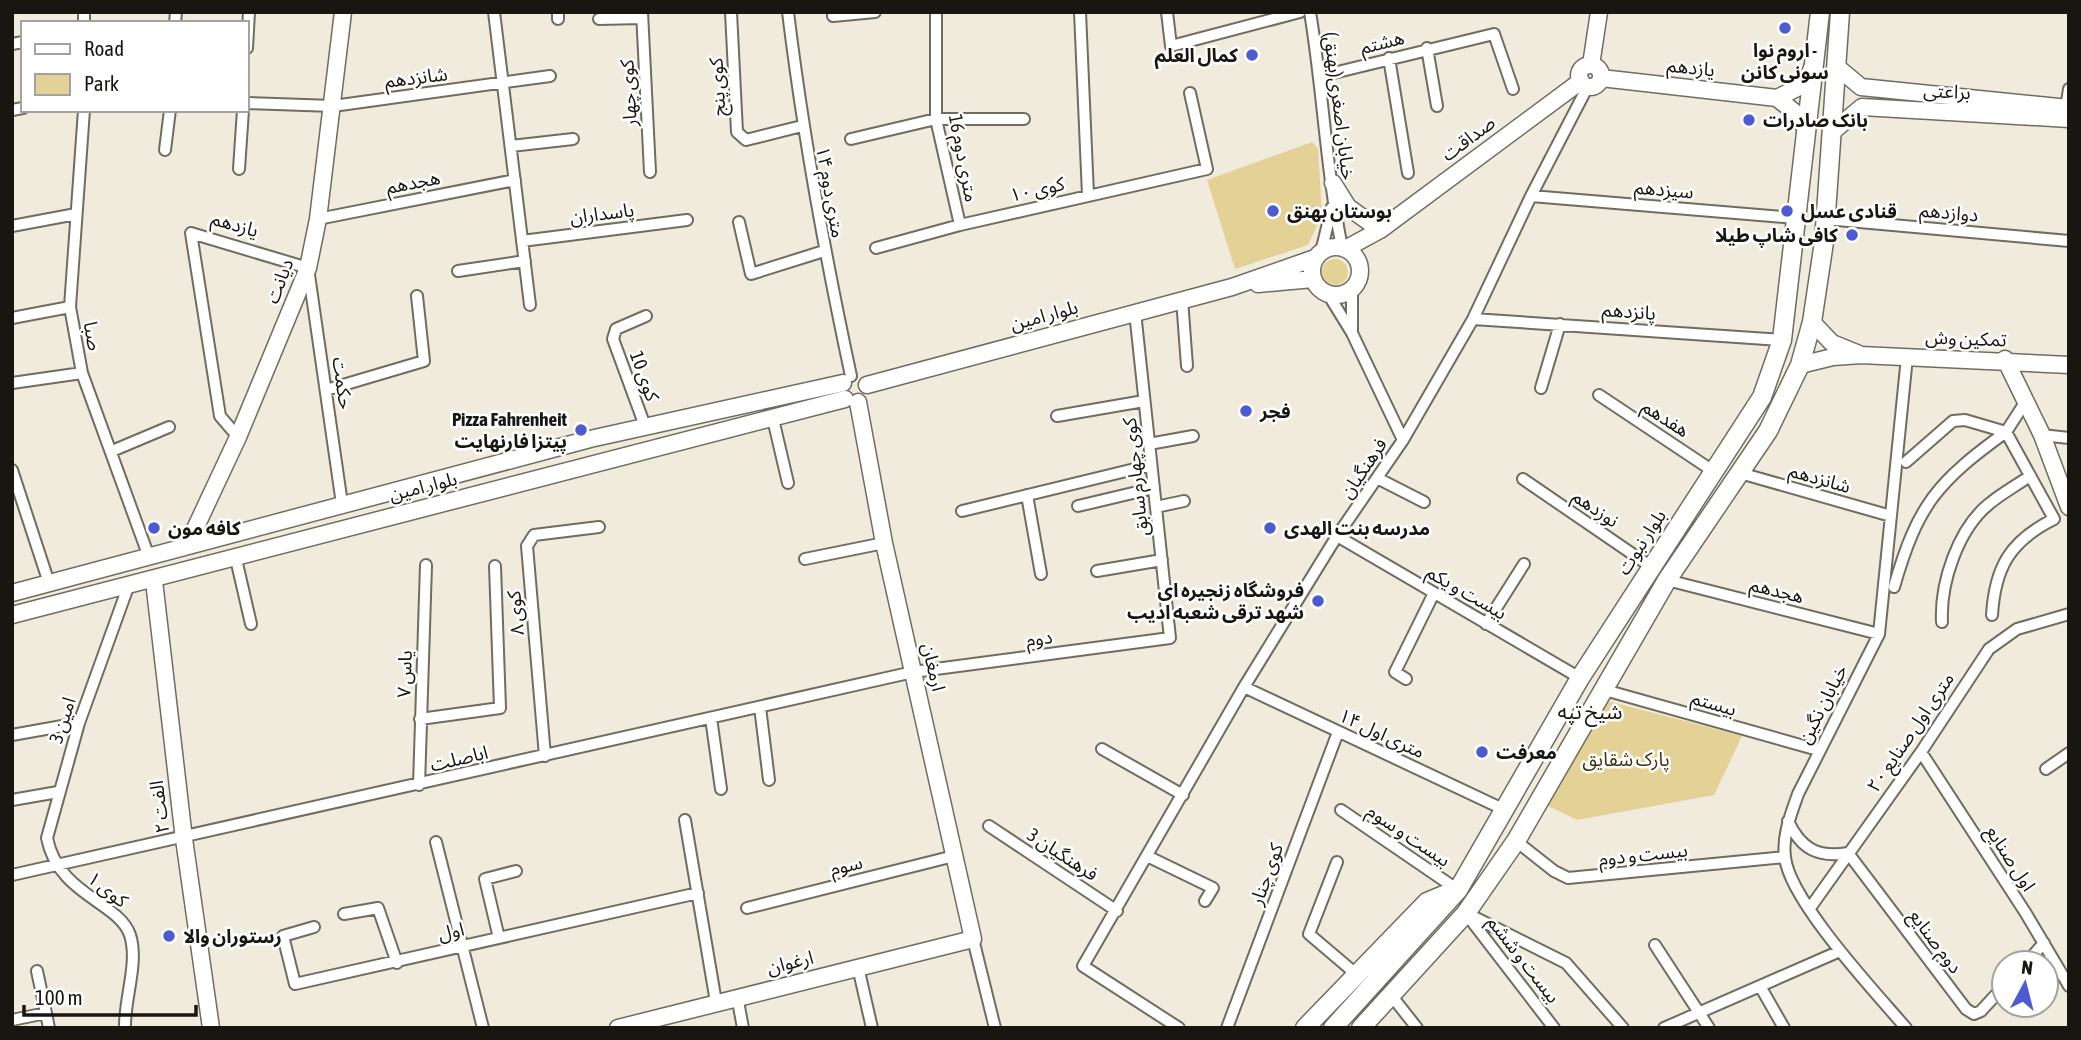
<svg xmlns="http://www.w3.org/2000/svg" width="2081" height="1040" viewBox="0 0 2081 1040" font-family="'Asap Condensed','Noto Sans Arabic',sans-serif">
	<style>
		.green { fill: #e3d195 }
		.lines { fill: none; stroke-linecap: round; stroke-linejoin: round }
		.street-casing { stroke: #706c5f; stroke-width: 14 }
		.secondary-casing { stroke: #706c5f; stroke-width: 19 }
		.primary-casing { stroke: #706c5f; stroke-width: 21 }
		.street { stroke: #fff; stroke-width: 10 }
		.secondary { stroke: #fff; stroke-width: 16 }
		.primary { stroke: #fff; stroke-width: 18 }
		.poi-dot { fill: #4c5bd0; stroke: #fff; stroke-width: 2.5 }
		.labels { text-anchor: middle; stroke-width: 5; stroke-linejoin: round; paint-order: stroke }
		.street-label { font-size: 19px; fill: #181611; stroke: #fff }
		.poi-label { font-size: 19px; font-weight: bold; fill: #181611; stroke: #fff; text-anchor: start }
		.park-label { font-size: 19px; fill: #3c320e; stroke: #fff }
		.neighbourhood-label { font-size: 21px; fill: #181611; stroke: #fff }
	</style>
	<rect width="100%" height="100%" fill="#f0ebdc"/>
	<path class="green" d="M1312,142l6,7 4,66 -14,30 -73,24 -28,-89z
		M1322 272a13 13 0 1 1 26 0a13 13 0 1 1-26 0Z
		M1600,699l142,37 -28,59 -137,25 -37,-18z"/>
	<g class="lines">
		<g class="street-casing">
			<path id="street" d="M84,12v11
				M494,12l36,293
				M558,12v7
				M642,12l8,160
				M731,12l6,120 9,8 56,-14
				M788,12c15,123 37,243 63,364
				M936,12v107l24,106
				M1080,12l8,183
				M1167,12l4,34 129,-34
				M1310,12c13,78 16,159 32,235
				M833,16l42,-4
				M599,19l43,-1
				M175,23l1,-11
				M12,44l11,-2
				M247,48l2,-36
				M1427,48l10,58
				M1389,58l19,115
				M1321,76l173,-42 19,55
				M247,103l86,3 217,-30
				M2066,108l3,-19
				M12,110l11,-2
				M84,110l-14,197 12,66 67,184
				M851,139l85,-20h88
				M511,146l62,-7
				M165,150l5,-40
				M239,169l4,-59
				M1531,196l264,22
				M318,219l197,-39
				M1826,219l243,22
				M739,222l12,52 73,-23
				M12,226l64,-12
				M522,241l165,-21
				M876,248l84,-23 247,-56 -17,-76
				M1321,252l11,-45
				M458,271l67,-10
				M1328,294l24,39 51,107
				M1182,299l5,67
				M12,318l58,-11
				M1473,319l309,21
				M1352,331v-42
				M12,383l70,-10
				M1541,388l19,-64
				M326,390l98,-29 -7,-65
				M1599,395l114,76
				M1057,416l87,-15
				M773,419l15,64
				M645,426l-32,-87 3,-10 30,-13
				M2042,435l27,3
				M238,437l-18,-21 -29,-183 117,35 34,236
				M1149,444l44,-8
				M112,451l57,-24
				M1906,462l47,-41 12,-1 41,12 20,-31
				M12,470l37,113
				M1740,473l151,43
				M1377,478l47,24
				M1523,479l127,87
				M1027,495l14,79
				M1078,506l76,-18
				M1156,507l28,-6
				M962,511l189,-46
				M1337,536l243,142
				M236,559l15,65
				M805,559l79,-16
				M1097,571l65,-11
				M1667,580l212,54
				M1894,587c24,-83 43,-105 112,-155l48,87c-44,22 -59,48 -62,96
				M1942,622c-2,-39 16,-93 47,-118 13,-11 28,-19 41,-28
				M1486,624l38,-60
				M1406,679l-11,-7 39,-79
				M1244,687l261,123
				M1601,689l217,61
				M760,707l9,73
				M711,718l10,71
				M420,719l80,-11 -5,-142
				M12,735l67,-12
				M1102,749l81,46
				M1921,752l104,160 44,74
				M545,756l-18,-210 7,-11 65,-8
				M2046,769l23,-16
				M419,785l7,-220
				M12,800l46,-8
				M1341,810l117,80
				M685,820l31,182
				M1788,821c13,28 30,37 60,32l118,156 8,5 7,-3 23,-25
				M989,826l128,85
				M1516,841l38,30 14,7 217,-21
				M436,842l47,186
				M1149,857l64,31 -8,13
				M1337,862l-28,72 47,40
				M12,875l901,-203 257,-34 -35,-326
				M747,908l207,-52
				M1810,908l111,-156 68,-103 28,-20 52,-15
				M1466,913l100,50 57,65
				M344,914l34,-6 19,55
				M1467,915l87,113
				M314,927l-31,9 12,48 403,-91
				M499,938l-14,-59 31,-8
				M973,939l22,89
				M1655,945l54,83
				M2026,963l18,-20
				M858,967l14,61
				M1760,986l24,42
				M1391,995l26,33
				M737,996l6,32
				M46,1013l3,15
				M12,1020l34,-7 -9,-42
				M125,1028c-1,-29 14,-65 5,-93 -11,-33 -72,-40 -83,-97l32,-115 49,-136
				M1179,1028l-96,-62 161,-279 93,-151 66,-96 70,-121 58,-123 57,-110
				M1227,1028l111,-296
				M1664,1028l176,-77
				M1906,1028c-30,-35 -117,-128 -121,-171 -3,-21 6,-43 13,-63l81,-160 28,-277"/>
		</g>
		<g class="secondary-casing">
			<path id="secondary" d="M1591,65l8,-53
				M1579 76a11 11 0 1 1 22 0a11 11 0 1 1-22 0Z
				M1837,67l24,20 208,21
				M1601,78l176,20
				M1805,128l-7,-13 -21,-17 28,-14 8,-18
				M1832,132l30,-25 207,12
				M1333,183l15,24 32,23
				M1312 271a24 24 0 1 1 48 0a24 24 0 1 1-48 0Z
				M1345,249l35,-19 201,-149
				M1258,284l55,-5
				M1812,322l20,21 27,11
				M2005,359l37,76 27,72
				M1800,365l33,-8 28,-2 208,10
				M867,385l365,-98 83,-29
				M187,546l51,-109 70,-169 10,-49 25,-207
				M154,581l30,258 27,189
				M12,593l578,-154 253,-56
				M12,615l833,-216
				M618,1028l355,-89 -89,-396 -26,-141"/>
		</g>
		<g class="primary-casing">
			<path id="primary" d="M1305,1028l122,-126 24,-10
				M1333,1028l125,-138 122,-212 182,-281 20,-57 38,-328
				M1361,1028l105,-115 50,-72 151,-261 101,-149 32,-66 12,-43 12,-80 16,-230"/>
		</g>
		<use href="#street" class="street"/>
		<use href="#secondary" class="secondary"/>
		<use href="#primary" class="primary"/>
	</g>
	<g class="poi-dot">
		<circle cx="1785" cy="28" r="7"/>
		<circle cx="1252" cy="55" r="7"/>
		<circle cx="1749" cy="120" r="7"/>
		<circle cx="1273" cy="211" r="7"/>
		<circle cx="1787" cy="211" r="7"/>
		<circle cx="1852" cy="235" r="7"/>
		<circle cx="1246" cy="411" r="7"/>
		<circle cx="581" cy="430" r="7"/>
		<circle cx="154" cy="528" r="7"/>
		<circle cx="1270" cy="528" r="7"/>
		<circle cx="1318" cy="601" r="7"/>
		<circle cx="1482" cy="752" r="7"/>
		<circle cx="169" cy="936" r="7"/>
	</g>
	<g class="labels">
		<g class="street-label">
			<text transform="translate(1382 42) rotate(-14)" y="7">هشتم</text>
			<text transform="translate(1691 67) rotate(6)" y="7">یازدهم</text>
			<text transform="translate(416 77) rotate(-7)" y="7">شانزدهم</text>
			<text transform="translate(717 87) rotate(-93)" y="7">کوی پنج</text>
			<text transform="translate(1947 91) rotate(3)" y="7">براعتی</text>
			<text transform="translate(628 93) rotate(-93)" y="7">کوی چهار</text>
			<text transform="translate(1340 106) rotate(83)" y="7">خیابان اصغری(بهنق)</text>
			<text transform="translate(1468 138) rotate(-37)" y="7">صداقت</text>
			<text transform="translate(964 158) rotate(79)" y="7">16 متری دوم</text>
			<text transform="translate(413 182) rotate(-11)" y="7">هجدهم</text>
			<text transform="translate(1037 189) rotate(-13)" y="7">کوی ۱۰</text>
			<text transform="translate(1664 189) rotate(5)" y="7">سیزدهم</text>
			<text transform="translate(831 192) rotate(80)" y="7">۱۴ متری دوم</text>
			<text transform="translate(1949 212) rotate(5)" y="7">دوازدهم</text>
			<text transform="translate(602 213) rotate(-7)" y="7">پاسداران</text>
			<text transform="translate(235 224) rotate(16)" y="7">یازدهم</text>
			<text transform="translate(279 281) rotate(-69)" y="7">دیانت</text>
			<text transform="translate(1629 311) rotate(4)" y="7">پانزدهم</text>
			<text transform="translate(1044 315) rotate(-15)" y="7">بلوار امین</text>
			<text transform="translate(93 336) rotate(80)" y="7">صبا</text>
			<text transform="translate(1966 338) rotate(2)" y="7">تمکین وش</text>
			<text transform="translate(645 376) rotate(70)" y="7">کوی 10</text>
			<text transform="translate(343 383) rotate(82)" y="7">حکمت</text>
			<text transform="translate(1666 418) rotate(33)" y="7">هفدهم</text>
			<text transform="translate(1363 468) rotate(-56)" y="7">فرهنگیان</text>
			<text transform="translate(1135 477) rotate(-96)" y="7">کوی چهارم سابق</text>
			<text transform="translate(1820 478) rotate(16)" y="7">شانزدهم</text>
			<text transform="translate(423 486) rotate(-14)" y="7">بلوار امین</text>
			<text transform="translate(1596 508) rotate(34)" y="7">نوزدهم</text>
			<text transform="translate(1641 542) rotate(-57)" y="7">بلوار نبوت</text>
			<text transform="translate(1777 590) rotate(14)" y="7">هجدهم</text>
			<text transform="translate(1467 592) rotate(30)" y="7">بیست و یکم</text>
			<text transform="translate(515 613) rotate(-95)" y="7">کوی ۸</text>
			<text transform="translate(1039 638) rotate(-8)" y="7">دوم</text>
			<text transform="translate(934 667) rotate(77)" y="7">ارمغان</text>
			<text transform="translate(404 674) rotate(-88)" y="7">یاس ۷</text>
			<text transform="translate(1714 703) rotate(16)" y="7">بیستم</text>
			<text transform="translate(1822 704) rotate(-63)" y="7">خیابان نگین</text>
			<text transform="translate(62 720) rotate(-72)" y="7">امین 3</text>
			<text transform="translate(1910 732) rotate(-56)" y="7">۲۰ متری اول صنایع</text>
			<text transform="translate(1382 733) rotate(25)" y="7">۱۴ متری اول</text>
			<text transform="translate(459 758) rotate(-13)" y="7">اباصلت</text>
			<text transform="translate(159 807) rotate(-97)" y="7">الفت ۲</text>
			<text transform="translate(1409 835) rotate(34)" y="7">بیست و سوم</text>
			<text transform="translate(1063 854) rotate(33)" y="7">فرهنگیان 3</text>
			<text transform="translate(1643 854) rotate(-6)" y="7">بیست و دوم</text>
			<text transform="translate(2011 858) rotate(57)" y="7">اول صنایع</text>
			<text transform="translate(846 865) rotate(-14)" y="7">سوم</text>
			<text transform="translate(1266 874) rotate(-70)" y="7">کوی چنار</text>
			<text transform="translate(108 889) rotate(38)" y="7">کوی ۱</text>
			<text transform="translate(451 931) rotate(-13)" y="7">اول</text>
			<text transform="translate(1936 941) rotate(53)" y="7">دوم صنایع</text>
			<text transform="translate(1524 959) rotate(52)" y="7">بیست و ششم</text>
			<text transform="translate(790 962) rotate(-14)" y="7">ارغوان</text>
		</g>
		<g class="poi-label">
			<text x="1785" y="57" text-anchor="middle">اروم نوا -<tspan x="1785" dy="22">سونی کانن</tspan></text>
			<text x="1238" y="62" text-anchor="end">کمال العلم</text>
			<text x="1763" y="127">بانک صادرات</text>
			<text x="1287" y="218">بوستان بهنق</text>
			<text x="1801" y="218">قنادی عسل</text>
			<text x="1838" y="242" text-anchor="end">کافی شاپ طیلا</text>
			<text x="1260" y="418">فجر</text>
			<text x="567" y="426" text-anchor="end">Pizza Fahrenheit<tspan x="567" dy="22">پیتزا فارنهایت</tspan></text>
			<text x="168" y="535">کافه مون</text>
			<text x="1284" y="535">مدرسه بنت الهدی</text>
			<text x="1304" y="597" text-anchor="end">فروشگاه زنجیره ای<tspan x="1304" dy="22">شهد ترقی شعبه ادیب</tspan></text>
			<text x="1496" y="759">معرفت</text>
			<text x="183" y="943">رستوران والا</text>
		</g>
		<g class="park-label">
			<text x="1626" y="766">پارک شقایق</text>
		</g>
		<g class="neighbourhood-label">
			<text x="1590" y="719">شیخ تپه</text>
		</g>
	</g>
	<rect width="2081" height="1040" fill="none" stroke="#181611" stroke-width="28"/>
	<rect x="21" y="21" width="228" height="91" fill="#ffffff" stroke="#a3a2a0" stroke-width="2"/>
	<rect x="35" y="44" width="35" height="10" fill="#ffffff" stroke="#a3a2a0" stroke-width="2"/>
	<text x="84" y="56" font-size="21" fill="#181611">Road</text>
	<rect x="35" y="74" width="35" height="21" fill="#e3d195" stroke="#a3a2a0" stroke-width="2"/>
	<text x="84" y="91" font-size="21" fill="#181611">Park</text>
	<g transform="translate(2025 984) rotate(7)"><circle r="33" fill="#ffffff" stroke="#a3a2a0" stroke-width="2"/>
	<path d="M0-5L12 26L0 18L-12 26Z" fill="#4c5bd0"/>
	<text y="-10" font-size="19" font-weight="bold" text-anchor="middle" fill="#181611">N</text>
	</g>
	<path d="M24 1005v10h172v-10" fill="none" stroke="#181611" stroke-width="3.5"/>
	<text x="35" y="1005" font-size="21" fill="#181611" stroke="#ffffff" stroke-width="5" paint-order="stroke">100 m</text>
</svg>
